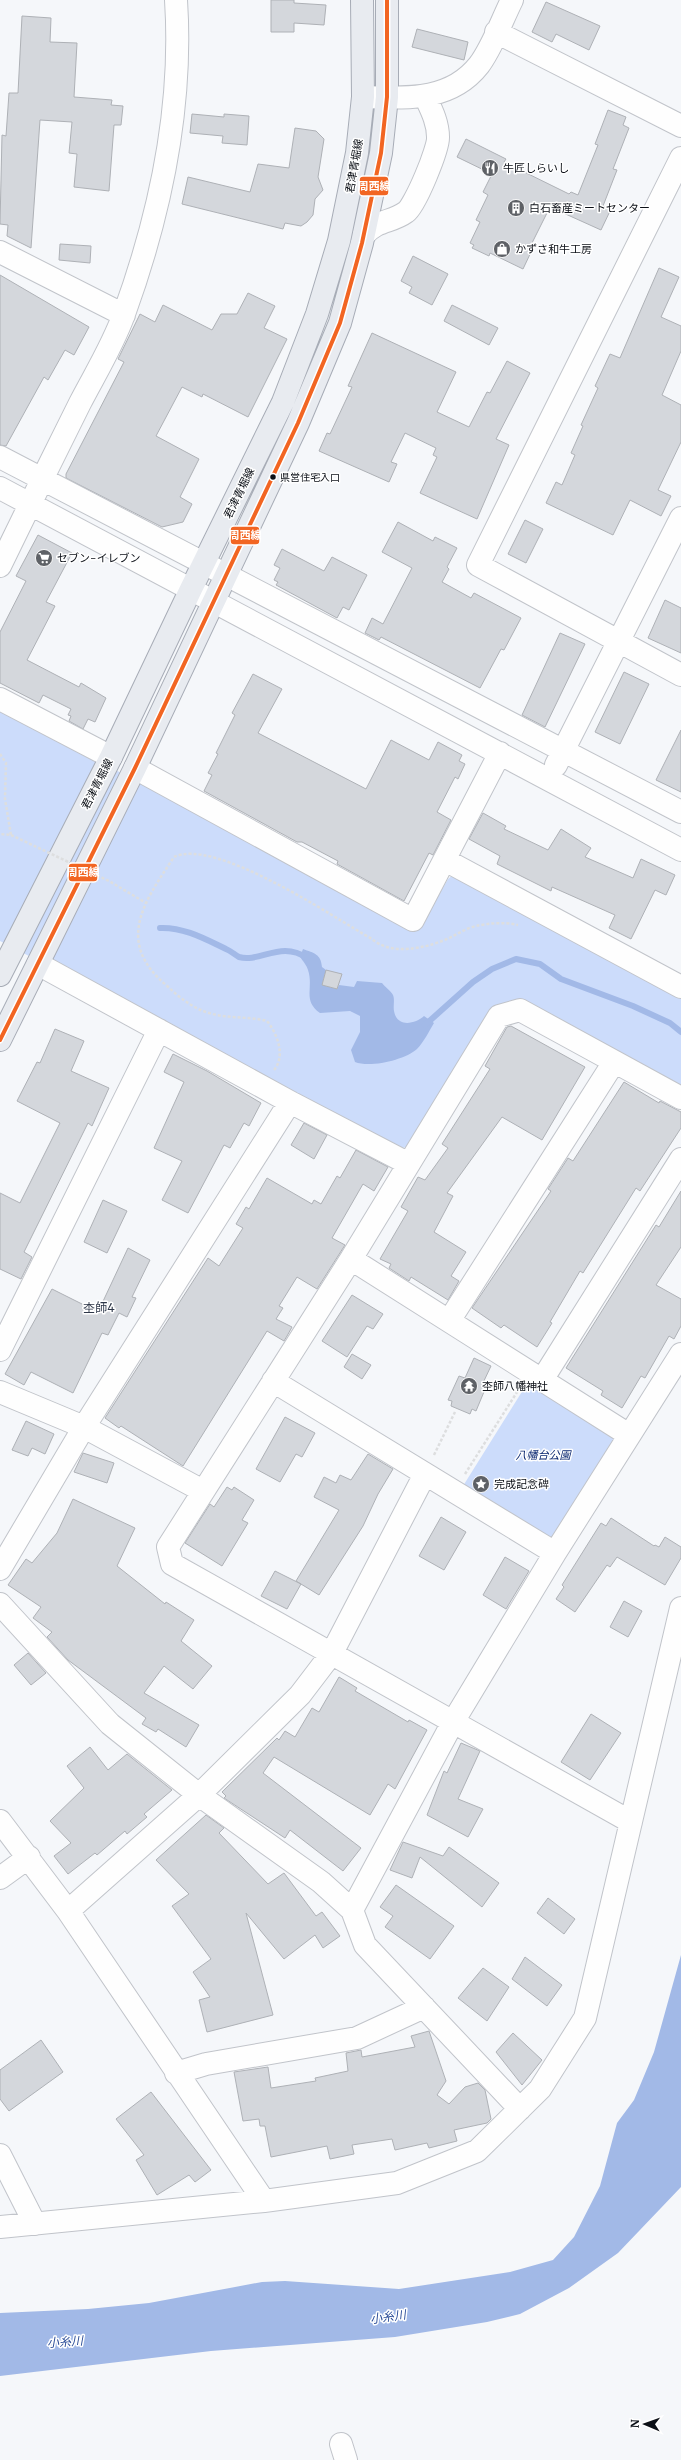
<svg xmlns="http://www.w3.org/2000/svg" width="681" height="2460" viewBox="0 0 681 2460" font-family="Merriweather,'Noto Sans JP',serif">
	<style>
		.green { fill: #ccdcfb }
		.water { fill: #a2b9e7 }
		.lines { fill: none; stroke-linecap: round; stroke-linejoin: round }
		.stream { stroke: #a2b9e7; stroke-width: 6 }
		.building { fill: #d4d7dc; stroke: #aeb1b6 }
		.minor-casing { stroke: #c1c4ca; stroke-width: 24 }
		.major-casing { stroke: #a7acb6; stroke-width: 24 }
		.path { stroke: #dddedf; stroke-width: 2.5; stroke-dasharray: 3 2; stroke-linecap: butt }
		.minor { stroke: #fefefe; stroke-width: 22 }
		.major { stroke: #e8ebf0; stroke-width: 22 }
		.path-bridge { stroke: #dddedf; stroke-width: 2.5; stroke-dasharray: 3 2; stroke-linecap: butt }
		.bus-1-casing { stroke: #fff; stroke-width: 7 }
		.bus-1 { stroke: #f26522; stroke-width: 4 }
		.bus-dot { fill: #0c1017; stroke: #fff; stroke-width: 1.5 }
		.labels { text-anchor: middle; stroke-width: 3; stroke-linejoin: round; paint-order: stroke }
		.bus-label { font-size: 10px; fill: #0c1017; stroke: #fff; text-anchor: start }
		.street-label { font-size: 11px; fill: #0c1017; stroke: #fff }
		.poi-label { font-size: 11px; fill: #0c1017; stroke: #fff; text-anchor: start }
		.park-label { font-size: 11px; font-style: italic; fill: #0a2770; stroke: #fff }
		.neighbourhood-label { font-size: 12px; fill: #2e3749; stroke: #fff }
		.water-label { font-size: 12px; font-style: italic; fill: #2a4c98; stroke: #fff }
		.line-badge { stroke: #fff; stroke-width: 1.5 }
		.badge-label { font-size: 11px; text-anchor: middle; font-weight: bold; fill: #fff }
	</style>
	<rect width="100%" height="100%" fill="#f5f7fa"/>
	<path class="green" d="M0,708l412,221h7l29,-50 6,-5 227,125v94l-166,-91 -104,145 -12,1 -399,-207z
		M528,1382l85,53 1,7 -60,94 -9,3 -82,-53z"/>
	<path class="water" d="M303,949c11,4 18,5 19,18l4,3 -4,15 15,4 2,-4 15,2 3,-6 25,2c3,4 9,8 11,12 2,5 0,11 1,16 3,17 21,13 30,5l10,7c-5,8 -10,19 -17,26 -12,11 -47,19 -62,13l-4,-12 9,-18v-16l-10,-5 -30,2c-18,-13 -6,-25 -12,-43 -1,-4 -5,-9 -8,-13z
		M681,1955v232l-63,66 -49,35 -49,26 -33,8 -92,15 -184,14 -211,25v-63l88,-4 61,-6 113,-21 23,-1 114,8 111,-17 43,-12 21,-23 26,-51 17,-63 17,-23 20,-48z"/>
	<g class="lines">
		<path class="stream" d="M160,928c24,-1 45,11 66,21 5,2 9,6 13,8 21,6 42,-17 68,1
			M425,1025l48,-43 19,-13 24,-10 24,5 21,15 72,27 37,17 11,9"/>
	</g>
	<path class="building" d="M271,0h23v3l32,2 -2,20 -30,-2v9h-23z
		M546,2l54,24 -11,24 -33,-16 -4,8 -20,-10z
		M22,16l29,2 -1,24 27,1 -3,54 38,3 -1,5 12,1 -2,19h-7l-5,66 -35,-4 3,-33 -8,-1 3,-31 -32,-2 -9,128 -24,-12 1,-11 -8,-1 2,-89 4,1 3,-43h9z
		M417,29l51,13 -4,18 -52,-13z
		M608,110l18,7 -3,8 6,3 -16,41 4,1 -14,36 8,3 -10,21 -51,-23 -21,42 3,1 -9,19 -33,-16 -1,3 -17,-8 2,-3 -4,-2 10,-21 -4,-2 12,-25 -5,-3 9,-18 -35,-17 9,-18 40,20 -2,3 65,32 2,-2 7,3 20,-50 -3,-1z
		M192,114l32,3v-3l25,2 -2,29 -25,-2 1,-7 -33,-3z
		M295,128l21,3 8,8 -6,38 5,13 -8,9 -2,16 -6,7 -6,4 -16,-3 -2,6 -101,-25 6,-27 62,15 8,-28 31,4z
		M60,244l31,2 -1,17 -31,-3z
		M413,256l35,18 -16,31 -23,-12 3,-6 -11,-6z
		M659,268l20,9 -18,40 20,9v25l-19,44 19,10v37l-23,48 13,6 -10,20 -31,-16 -17,35 -67,-32 10,-21 6,3 13,-30 -4,-2 12,-27 -2,-1 17,-37 -3,-2 15,-32 10,4z
		M0,275l89,52 -15,28 -9,-5 -17,30 -4,-3 -38,69 -6,-1z
		M248,293l27,13 -11,22 23,11 -39,78 -45,-23 -1,3 -20,-10 -26,49 43,23 -19,38 12,7 -9,18 -21,5 -96,-49v-4l58,-112 -6,-3 22,-45 15,8 8,-17 49,25 9,-16h16z
		M452,305l46,23 -9,17 -45,-24z
		M372,333l84,39 -19,40 32,15 18,-35 3,1 17,-32 23,12 -34,66 13,6 -32,74 -57,-26 17,-36 -4,-2 3,-7 -31,-15 -14,29 6,2 -8,18 -70,-31 8,-18 3,1 22,-47 -4,-1z
		M525,520l18,9 -17,34 -18,-9z
		M398,522l35,19 2,-4 22,11 -10,19 2,2 -7,13 29,16 3,-5 47,25 -17,32 -3,-1 -21,39 -99,-51 -2,3 -14,-7 7,-15 11,6 29,-56 -30,-16z
		M38,535l34,18 -26,49 9,4 -28,54 52,27 2,-4 25,15 -11,24 -7,-3 -5,10 -14,-8 2,-5 -3,-1 3,-6 -28,-14 -4,8 -39,-20v-51l26,-51 -10,-5z
		M282,549l42,22 8,-14 35,18 -18,35 -6,-3 -6,11 -61,-33 2,-3 -4,-2 6,-12 -6,-3z
		M665,600l16,8v45l-33,-15z
		M560,633l25,11 -40,83 -23,-12z
		M624,672l25,12 -29,60 -25,-12z
		M253,674l29,15 -24,44 108,56 25,-49 38,20 9,-18 24,13 -3,6 6,3 -7,15 -3,-2 -18,35 14,8 -18,35 -4,-2 -25,48 -67,-37 1,-3 -36,-19h-5l-93,-51 8,-16 -4,-2 10,-19 -2,-1 19,-38 -3,-2z
		M681,730v62l-25,-12z
		M483,813l23,13 -2,3 44,21 13,-21 30,19 -6,9 48,21 8,-19 34,16 -9,20 -11,-5 -24,49 -22,-11 6,-13 -63,-28 -1,4 -54,-27 3,-8 -31,-17z
		M326,970l16,4 -5,15 -15,-4z
		M511,1026l74,41 -43,73 -40,-23 -55,76 6,3 -19,36 32,20 -15,24 8,5 -11,19 -37,-23 -2,4 -20,-13 2,-4 -11,-5 28,-48 -7,-4 17,-30 7,3 23,-32 -6,-4 48,-75 -5,-3 22,-39z
		M55,1029l29,12 -13,30 38,17 -17,38 -4,-3 -64,129 8,5 -11,22 -21,-10v-76l20,10 40,-80 -43,-22 20,-39 3,1z
		M173,1054l34,17 54,32 -12,23 -5,-3 -14,25 -6,-3 -36,68 -26,-13 20,-39 -28,-13 30,-66 -20,-10z
		M624,1082l35,21 1,-2 21,11v16l-41,63 -4,-3 -53,85 -3,-2 -30,51 2,1 -15,24 -33,-22 -3,3 -29,-20 79,-117 -3,-2 20,-31 5,3z
		M304,1123l23,12 -13,24 -23,-14z
		M356,1150l32,17 -14,24 -11,-7 -31,54 13,7 -28,44 -20,-12 -18,29 4,2 -7,11 16,8 -5,9 -3,5 -17,-10 -84,135 -62,-40 -2,2 -14,-10 103,-160 11,8 24,-38 -7,-4 10,-17 3,2 18,-31 45,26 2,-4 7,4 16,-28 3,2z
		M681,1191v56l-25,38 25,14v27l-7,13 -5,-3 -24,42 -4,-2 -19,32 -21,-13 2,-4 -37,-23 90,-143 3,2z
		M103,1200l24,11 -20,42 -23,-11z
		M128,1248l22,12 -18,37 4,1 -9,19 -8,-4 -11,22 -6,-2 -29,60 -42,-21 -7,13 -19,-11 47,-85 46,23z
		M352,1295l31,19 -10,15 -6,-3 -20,31 -25,-16z
		M352,1354l19,11 -9,14 -18,-12z
		M474,1358l17,8 -9,19 4,2 -10,24 -4,-2 -2,5 -19,-8 1,-5 -4,-1 11,-24 6,2z
		M285,1417l30,16 -13,24 -6,-3 -16,28 -24,-13z
		M26,1421l28,13 -9,20 -13,-6 -4,8 -16,-6z
		M83,1453l31,10 -7,20 -33,-11z
		M368,1454l25,15 -15,25 -15,32 -44,69 -23,-14 43,-71 -25,-13 10,-20 12,6 4,-8 11,5z
		M227,1487l5,3 2,-3 20,13 -12,20 6,3 -26,43 -37,-23 25,-39 4,3z
		M73,1499l62,29 -18,38 48,38 1,-2 28,18 -13,21 31,25 -19,23 -29,-23 -20,27 55,32 -13,22 -28,-18 -2,3 -14,-8 4,-6 -78,-58 -21,-23 5,-5 -19,-14 8,-11 -33,-22 18,-26 6,4 25,-30z
		M441,1517l25,15 -22,38 -25,-14z
		M611,1518l43,28 1,-1 4,2 6,-10 16,10v11l-16,27 -48,-28 -7,10 -3,-2 -32,47 -19,-13 8,-12 -2,-2 39,-62 5,3z
		M505,1557l24,14 -23,38 -23,-14z
		M275,1571l26,13 -14,25 -26,-13z
		M624,1601l18,10 -14,26 -18,-10z
		M28,1653l18,20 -15,12 -17,-20z
		M339,1677l18,11 -2,3 53,31 1,-2 18,10 -32,59 -7,-5 -18,31 -96,-58 -11,16 98,75 -18,23 -53,-41 -5,8 -61,-40 2,-2 -4,-4 55,-54 2,2 6,-9 10,6 17,-29 7,4z
		M591,1714l30,19 -31,47 -29,-18z
		M461,1743l19,8 -22,48 25,10 -15,28 -41,-22 17,-44 3,2z
		M90,1747l18,23 19,-16 45,36 -28,24 3,3 -20,17 -2,-3 -28,24 -2,-2 -27,21 -14,-18 17,-13 -21,-22 34,-33 -17,-22z
		M206,1815l18,13 -5,5 49,51 16,-11 32,43 6,-4 18,24 -17,12 -8,-13 -31,24 -38,-46 27,102 -66,17 -8,-32 11,-3 -17,-25 18,-13 -39,-53 17,-12 -33,-34z
		M403,1842l40,14 6,-9 50,36 -17,24 -62,-50 -8,21 -22,-8z
		M396,1885l58,41 -24,33 -45,-32 8,-11 -13,-9z
		M548,1898l27,21 -11,15 -27,-21z
		M525,1957l37,28 -15,21 -35,-27z
		M483,1968l26,19 -22,34 -29,-23z
		M429,2031l17,50 -9,14 12,9 16,-17 13,-4 7,7 6,29 -4,4 -33,7 3,11 -28,7 -2,-5 -32,7 -3,-11 -40,6 2,9 -24,5 -3,-13 -56,11 -6,-31h-5l-1,-7 -16,2 -9,-49 34,-5 3,21 45,-7 -1,-3 33,-7 -2,-18 15,-3 1,7 53,-10 -4,-11z
		M513,2033l29,27 -20,25 -26,-33z
		M41,2040l22,32 -54,39 -9,-12v-29z
		M151,2092l60,78 -16,12 -6,-7 -32,20 -21,-35 8,-5 -28,-36z"/>
	<g class="lines">
		<g class="minor-casing">
			<path id="minor" d="M496,32l185,94
				M363,97c42,1 87,5 116,-32 13,-17 23,-45 33,-65
				M681,158l-203,407 203,110
				M364,235c14,-16 27,-12 42,-23 9,-6 33,-64 32,-75 0,-15 -7,-28 -13,-41
				M0,252l124,63
				M0,457l681,355
				M0,488l681,362
				M0,566c26,-54 53,-109 80,-163 15,-29 33,-58 44,-89 36,-99 59,-208 52,-314
				M0,699l111,58
				M556,765l125,-247
				M135,768l278,152 87,-167
				M445,860l236,127
				M38,964l252,138 119,62
				M351,1259l278,176
				M449,1321l165,-259
				M0,1350l159,-320
				M542,1380l139,-221
				M273,1381l282,172
				M0,1392l84,35 119,64
				M0,1569l84,-142 206,-325
				M0,1604l110,120 89,71 122,87 31,28 13,35 155,164
				M0,1821l68,90 196,290
				M631,1822l-459,-258 -4,-17 183,-288 148,-243 21,-6 161,88
				M0,1878l29,-21
				M352,1910l101,-188 102,-169 126,-199
				M68,1911l131,-116 101,-100 32,-42 93,-179
				M176,2073l30,-9 151,-26 67,-31
				M0,2155l35,69
				M0,2227l264,-26 133,-18 80,-32 63,-62 45,-71 96,-410
				M341,2444l5,16"/>
		</g>
		<g class="major-casing">
			<path id="major" d="M0,975l111,-218 80,-168 92,-187 34,-88 22,-73 18,-88 6,-56 -1,-97
				M0,1040l135,-272 163,-345 42,-100 22,-80 19,-90 6,-56v-97"/>
		</g>
		<path class="path" d="M0,754l6,9 -1,36 6,36 -11,-1
			M274,1070c12,-14 3,-37 -7,-49 -19,-5 -39,-2 -58,-8 -17,-5 -30,-16 -43,-28 -51,-43 -22,-83 8,-128 41,-20 159,60 198,82 18,16 49,10 70,2 12,-4 21,-12 34,-15 13,-3 29,-4 42,-1
			M434,1455l21,-43
			M465,1474l54,-85"/>
		<use href="#minor" class="minor"/>
		<use href="#major" class="major"/>
		<path class="path-bridge" d="M11,835l98,46 37,22"/>
		<g class="bus-1-casing">
			<path id="bus-1" d="M0,1040l135,-272 163,-345 42,-100 22,-80 19,-90 6,-56v-97"/>
		</g>
		<use href="#bus-1" class="bus-1"/>
	</g>
	<defs>
		<g id="restaurant-disc" transform="scale(0.9)"><circle r="9.5" fill="#5e6166" stroke="#fff"/><path d="M-5-6h1v4h1v-4h1v4h1v-4h1v5L-1.5 .5V6h-2V.5L-5-1ZM5-6V6H3V1.5H1.5Q1.5-4 5-6Z" fill="#fff"/></g>
		<g id="building-disc" transform="scale(0.9)"><circle r="9.5" fill="#5e6166" stroke="#fff"/><path d="M-4-6H4V6H1V3H-1V6H-4ZM-2.5-4.3h1.7v1.8h-1.7ZM.8-4.3h1.7v1.8H.8ZM-2.5-1h1.7V.8h-1.7ZM.8-1h1.7V.8H.8Z" fill="#fff"/></g>
		<g id="shop-disc" transform="scale(0.9)"><circle r="9.5" fill="#5e6166" stroke="#fff"/><path d="M-5-2.5h2.3a2.7 3.5 0 0 1 5.4 0H5L5.5 6h-11ZM-1.5-2.5h3a1.5 2.3 0 0 0-3 0Z" fill="#fff"/></g>
		<g id="supermarket-disc" transform="scale(0.9)"><circle r="9.5" fill="#5e6166" stroke="#fff"/><path d="M-6-5.5h2.5l.6 2H6L4.5 2H-2.5L-4.4-4H-6ZM-1.5 3.2a1.3 1.3 0 1 0 .1 0ZM3 3.2a1.3 1.3 0 1 0 .1 0Z" fill="#fff"/></g>
		<g id="temple-disc" transform="scale(0.9)"><circle r="9.5" fill="#5e6166" stroke="#fff"/><path d="M0-6L5-2H3V0L6.5 2.5H4V6H1.5V3h-3V6H-4V2.5H-6.5L-3 0V-2H-5Z" fill="#fff"/></g>
		<g id="sight-disc" transform="scale(0.9)"><circle r="9.5" fill="#5e6166" stroke="#fff"/><path d="M0-6L1.8-2.2L6-1.7L2.9 1.2L3.7 5.4L0 3.3L-3.7 5.4L-2.9 1.2L-6-1.7L-1.8-2.2Z" fill="#fff"/></g>
	</defs>
	<g fill-rule="evenodd">
		<use href="#restaurant-disc" x="490" y="168"/>
		<use href="#building-disc" x="516" y="208"/>
		<use href="#shop-disc" x="502" y="249"/>
		<use href="#supermarket-disc" x="44" y="558"/>
		<use href="#temple-disc" x="469" y="1386"/>
		<use href="#sight-disc" x="481" y="1484"/>
	</g>
	<circle class="bus-dot" cx="273" cy="477" r="3.5"/>
	<g class="labels">
		<g class="bus-label">
			<text x="280" y="481">県営住宅入口</text>
		</g>
		<g class="street-label">
			<text transform="translate(354 166) rotate(-80)" y="4">君津青堀線</text>
			<text transform="translate(239 493) rotate(-64)" y="4">君津青堀線</text>
			<text transform="translate(97 784) rotate(-63)" y="4">君津青堀線</text>
		</g>
		<g class="poi-label">
			<text x="503" y="172">牛匠しらいし</text>
			<text x="529" y="212">白石畜産ミートセンター</text>
			<text x="515" y="253">かずさ和牛工房</text>
			<text x="57" y="562">セブン-イレブン</text>
			<text x="482" y="1390">杢師八幡神社</text>
			<text x="494" y="1488">完成記念碑</text>
		</g>
		<g class="park-label">
			<text x="543" y="1459">八幡台公園</text>
		</g>
		<g class="neighbourhood-label">
			<text x="99" y="1312">杢師4</text>
		</g>
		<g class="water-label">
			<text transform="translate(388 2317) rotate(-8)" y="4">小糸川</text>
			<text transform="translate(65 2342) rotate(-4)" y="4">小糸川</text>
		</g>
	</g>
	<g class="line-badge">
		<rect x="359" y="176" width="30" height="20" rx="4" fill="#f26522"/>
		<rect x="230" y="526" width="30" height="19" rx="4" fill="#f26522"/>
		<rect x="68" y="863" width="30" height="19" rx="4" fill="#f26522"/>
	</g>
	<g class="badge-label">
		<text x="374" y="190">周西線</text>
		<text x="245" y="539">周西線</text>
		<text x="83" y="876">周西線</text>
	</g>
	<g transform="translate(645 2424) rotate(272)" stroke="#ffffff" stroke-width="3" paint-order="stroke">
	<path d="M0-3L7 15L0 10L-7 15Z" fill="#0c1017"/>
	<text y="-6" font-size="11" font-weight="bold" text-anchor="middle" fill="#0c1017">N</text>
	</g>
</svg>
